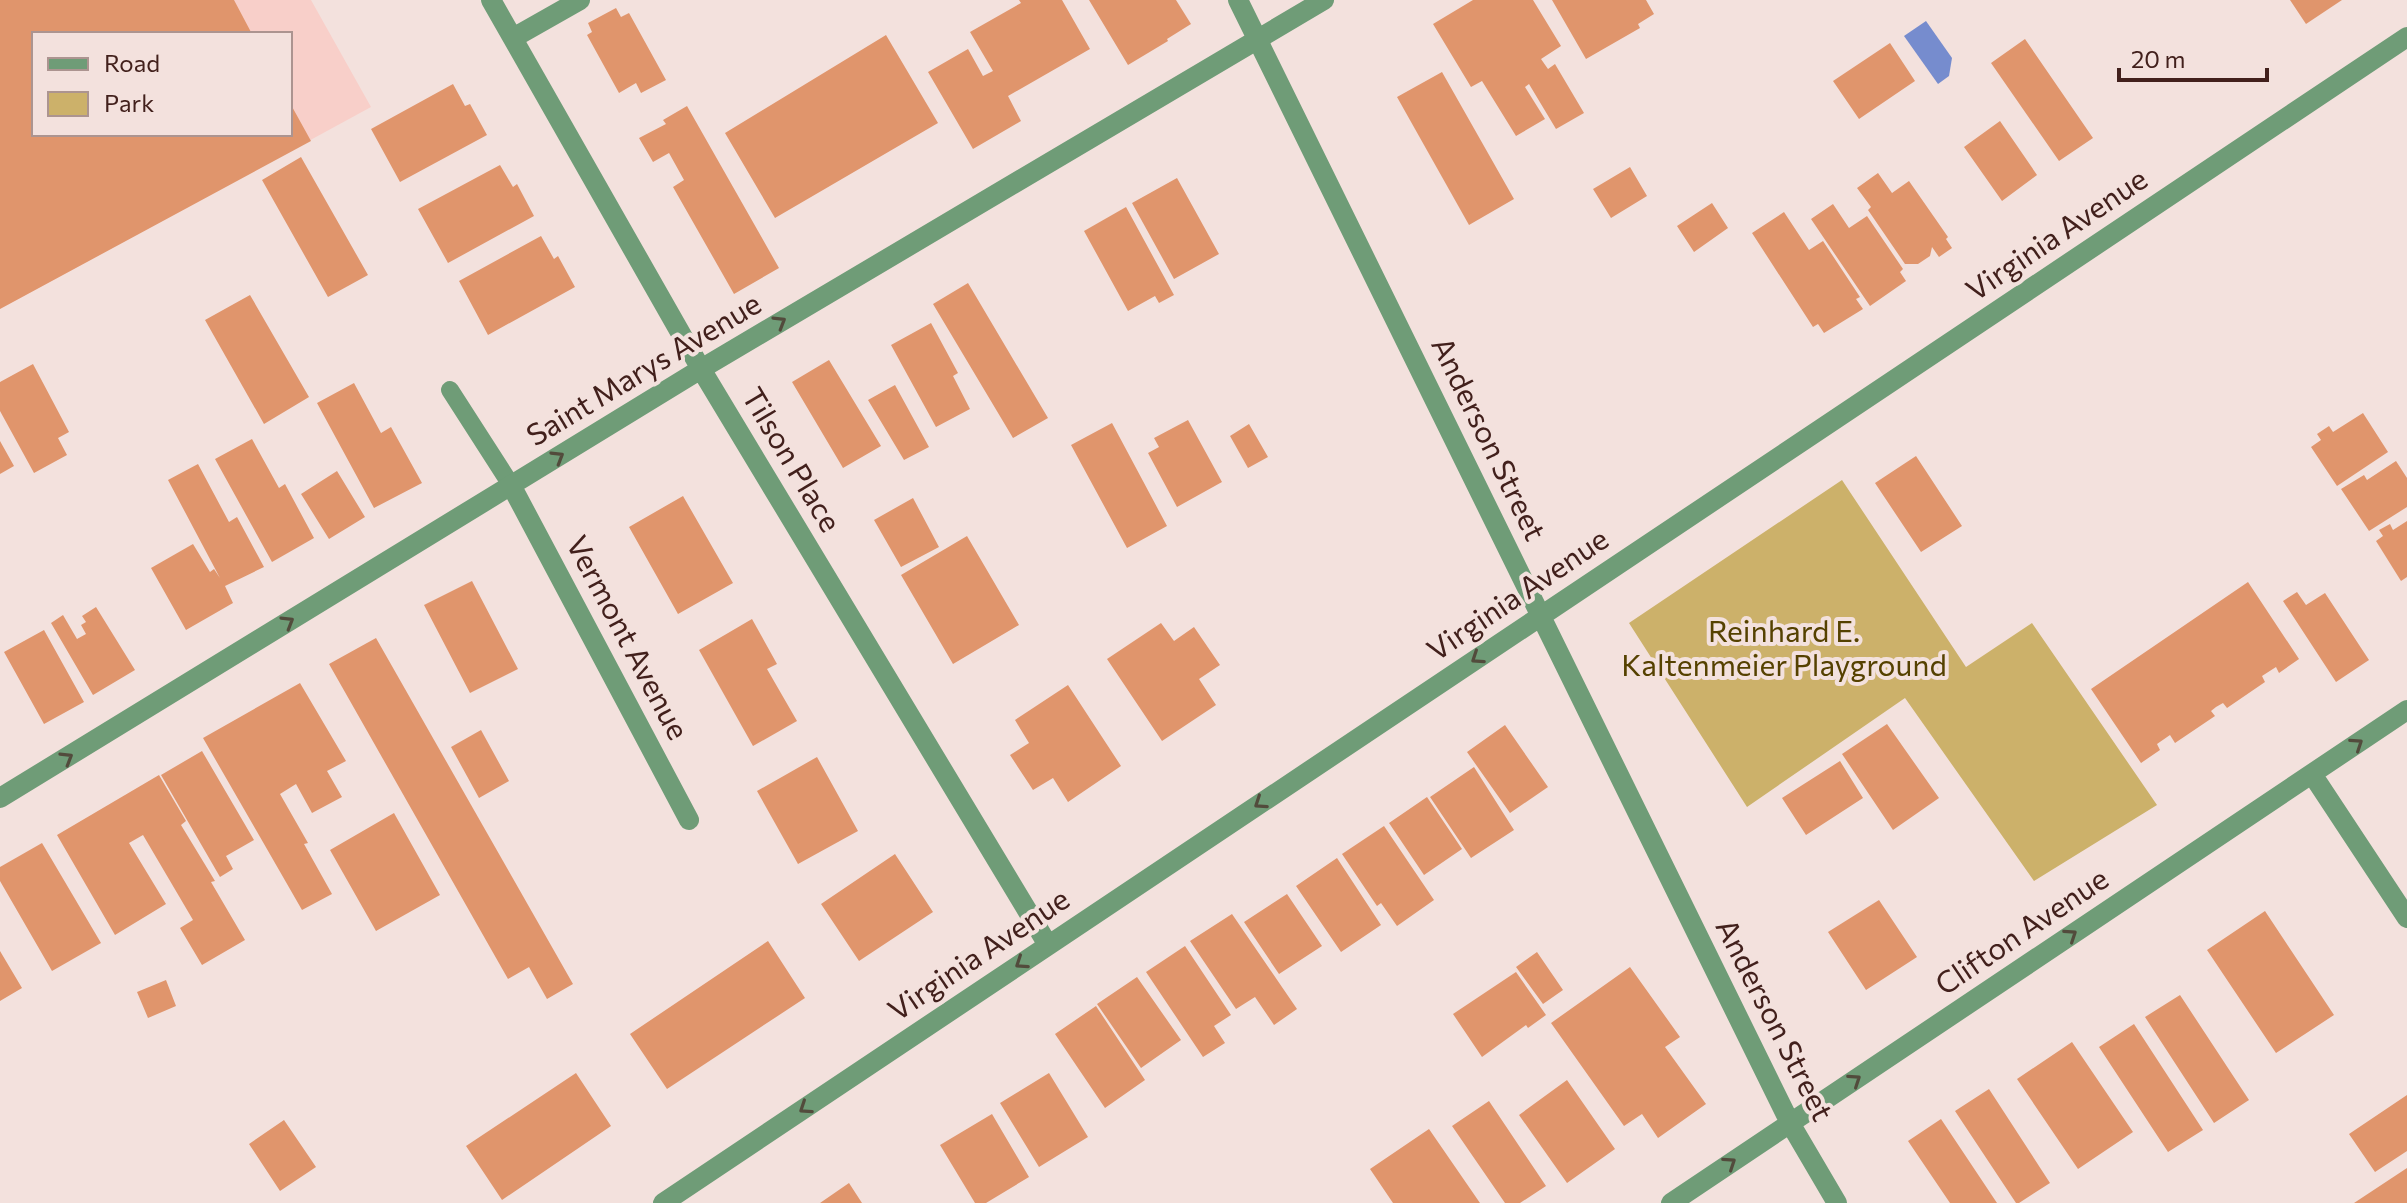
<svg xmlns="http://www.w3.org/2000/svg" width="2407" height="1203" viewBox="0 0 2407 1203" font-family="Commissioner,sans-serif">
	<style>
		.built { fill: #f8cfc9; fill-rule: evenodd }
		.green { fill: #ccb16a }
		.water { fill: #768cce }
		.building { fill: #e0956c }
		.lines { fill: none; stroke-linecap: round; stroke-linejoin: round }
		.service { stroke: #6f9c77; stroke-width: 18 }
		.minor { stroke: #6f9c77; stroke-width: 20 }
		.oneway { stroke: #524b3c }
		.labels { text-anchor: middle; stroke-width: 8; stroke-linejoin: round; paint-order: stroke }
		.street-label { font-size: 30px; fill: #42201c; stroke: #f3e1dd }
		.park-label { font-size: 30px; fill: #554100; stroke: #f3e1dd }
	</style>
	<rect width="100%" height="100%" fill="#f3e1dd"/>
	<path class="built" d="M0,0h311l60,107 -371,202zM34,34h256v100h-256z"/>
	<path class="green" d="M1842,480l124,187 66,-44 125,182 -123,76 -129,-183 -158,109 -118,-184z"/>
	<path class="water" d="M1926,21l26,37 -3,18 -11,8 -34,-48z"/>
	<path class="building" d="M0,0h234l18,34h-218v100h256v-31l21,38 -311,168z
		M1019,0h43l28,49 -82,47 13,25 -48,28 -45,-77 40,-23 15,27 10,-5 -23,-39 51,-29z
		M1089,0h87l15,24 -24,15 1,2 -40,24z
		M1473,0h60l28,46 -20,13 7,10 7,-5 29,49 -28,16 -27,-45 -4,3 20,32 -29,17 -34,-55 -11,6 -38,-63z
		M1552,0h94l8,14 -16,10 2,4 -54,31z
		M2290,0h52l-36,24z
		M616,8l5,9 8,-4 37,67 -25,13 -5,-10 -17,10 -32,-58 5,-3 -4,-9z
		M886,35l52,88 -163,95 -50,-85z
		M2025,39l68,99 -34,23 -68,-98z
		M1890,43l25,38 -56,38 -26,-38z
		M1442,72l72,127 -45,26 -72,-128z
		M453,84l12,22 5,-2 17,31 -87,47 -29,-53z
		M687,106l92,162 -45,26 -61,-107 11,-7 -15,-27 -16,9 -14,-24 27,-14 -3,-4z
		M2000,121l37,54 -35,26 -38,-54z
		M301,157l67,118 -40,22 -66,-117z
		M500,165l13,22 4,-3 17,32 -86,47 -30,-54z
		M1630,167l17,29 -36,22 -18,-29z
		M1878,173l14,20 17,-12 39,56 -2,2 6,9 -13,9 -7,-10 -2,9 -12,8h-13l-37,-54 3,-3 -14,-19z
		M1177,178l42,76 -45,25 -42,-76z
		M1712,203l16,25 -34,24 -17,-26z
		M1833,204l16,24 18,-12 36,53 -3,3 6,9 -36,25 -59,-87z
		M1126,207l48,88 -15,8 -4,-7 -27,15 -44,-80z
		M1784,212l25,38 14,-9 37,56 -4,2 7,10 -39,24 -6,-9 -5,3 -61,-94z
		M541,236l13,23 4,-3 17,31 -87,48 -29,-54z
		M968,283l80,135 -35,20 -80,-134z
		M250,295l59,102 -45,27 -59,-104z
		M931,323l27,50 -5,3 17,33 -34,18 -45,-82z
		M829,360l52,86 -38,22 -51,-86z
		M33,364l36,68 -11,6 9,17 -33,18 -34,-62v-29z
		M354,383l27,50 10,-6 31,56 -48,25 -57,-105z
		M895,385l34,62 -25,13 -36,-60z
		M2363,413l25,39 -51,34 -26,-39 10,-7 -4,-6 12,-8 4,6z
		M1188,420l34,62 -45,25 -29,-54 11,-6 -5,-9z
		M1112,423l55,103 -40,22 -56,-103z
		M1249,424l19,33 -20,11 -18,-32z
		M252,439l27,49 6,-4 29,54 -42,24 -57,-103z
		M0,441l14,25 -14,8z
		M1916,456l46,70 -41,26 -46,-69z
		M2396,461l11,17v29l-38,24 -28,-42 23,-14 3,5z
		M198,464l31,58 8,-5 27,50 -39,19 8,17 -47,27 -35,-62 42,-24 17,28 4,-3 6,9 -52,-98z
		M337,471l28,46 -36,22 -28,-45z
		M683,496l50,87 -55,31 -49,-87z
		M913,498l26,49 -38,20 -27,-47z
		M2407,521v56l-6,4 -25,-40 7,-5 -4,-6 11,-6 3,6z
		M967,536l52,89 -66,39 -52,-89z
		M472,581l46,88 -48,24 -46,-88z
		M2248,582l51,77 -20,14 -3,-6 -14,9 3,6 -38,26 -4,-5 -7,4 -5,4 4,5 -40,27 -5,-8 -13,9 3,6 -19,13 -50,-74z
		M2297,592l9,13 19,-12 44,67 -33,22 -53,-81z
		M96,607l39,63 -42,25 -42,-72 12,-8 14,24 9,-5 -5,-9 5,-3 -4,-6z
		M752,619l25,45 -10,5 30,52 -44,25 -54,-96z
		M1161,623l13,18 20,-14 26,38 -21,14 17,26 -54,36 -55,-82z
		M44,630l40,72 -40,22 -40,-72z
		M376,638l197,346 -26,15 -18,-32 -21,12 -179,-315z
		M300,683l46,78 -19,10 15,26 -30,16 -16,-29 -16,10 28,49 -4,1 28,50 -30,16 -99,-172z
		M1068,685l53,81 -53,36 -15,-24 -20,12 -23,-35 19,-12 -14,-23z
		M1887,724l52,74 -46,32 -51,-76z
		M1505,725l43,62 -38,26 -43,-61z
		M481,730l28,51 -30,17 -28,-51z
		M202,751l52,89 -28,16 7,13 -13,8 -59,-102z
		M817,757l41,74 -60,33 -41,-73z
		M1840,761l23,37 -57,37 -24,-37z
		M1474,767l40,63 -43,28 -41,-61z
		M159,775l27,46 -5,4 34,56 -4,1 34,58 -43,25 -22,-37 13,-8 -50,-85 -14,8 37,61 -51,31 -58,-100z
		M1427,797l35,52 -38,26 -35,-52z
		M394,813l46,82 -64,36 -46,-81z
		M1384,826l50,74 -37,26 -16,-23 -4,3 -35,-52z
		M42,843l59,100 -49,28 -52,-90v-14z
		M895,854l38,58 -74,49 -38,-57z
		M1337,858l44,67 -40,27 -45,-66z
		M1287,894l35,52 -43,28 -35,-52z
		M1879,900l38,57 -51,33 -38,-58z
		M2265,911l69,104 -58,38 -69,-103z
		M1232,914l65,95 -23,16 -19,-28 -19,12 -46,-68z
		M768,941l37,57 -138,91 -37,-55z
		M1185,946l46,69 -17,11 11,17 -22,14 -57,-85z
		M0,951l22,37 -22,13z
		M1537,952l26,38 -20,14 -27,-37z
		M1630,967l50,70 -15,10 41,57 -48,34 -16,-24 -18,12 -73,-103z
		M1516,972l30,43 -18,13 -2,-3 -44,32 -29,-43z
		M1137,977l44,63 -40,28 -44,-64z
		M166,980l10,26 -28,12 -11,-26z
		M2180,995l69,105 -35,23 -69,-106z
		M1096,1006l49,74 -40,28 -50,-74z
		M2134,1024l69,106 -35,22 -69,-105z
		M2072,1042l61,90 -55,37 -61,-90z
		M576,1073l35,53 -109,74 -36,-54z
		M1049,1073l39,64 -49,30 -39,-64z
		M1567,1080l48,69 -48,34 -48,-68z
		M1989,1089l61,94 -31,20h-3l-61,-92z
		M2407,1095v56l-32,21 -26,-38z
		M1489,1101l57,85 -26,17h-15l-53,-77z
		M992,1114l37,63 -43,26h-11l-35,-58z
		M1941,1119l56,84h-47l-42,-62z
		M284,1120l32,47 -36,24 -31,-47z
		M1429,1129l51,74h-87l-23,-34z
		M2407,1168v35h-53z
		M849,1183l13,20h-42z"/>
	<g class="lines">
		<path class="service" d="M450,390l61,95"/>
		<path class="minor" d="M491,0l210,369 347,576
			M1238,0l552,1123 47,80
			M513,38l67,-38
			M511,485l178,335
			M2312,774l95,144
			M0,798l701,-429 623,-369
			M663,1203l1744,-1166
			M1671,1203l736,-493"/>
	</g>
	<defs><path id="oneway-chevron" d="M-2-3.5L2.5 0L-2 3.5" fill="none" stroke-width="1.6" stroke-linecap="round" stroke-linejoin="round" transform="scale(2)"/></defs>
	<g class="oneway">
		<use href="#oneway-chevron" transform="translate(780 322) rotate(-31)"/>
		<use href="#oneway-chevron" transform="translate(558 457) rotate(-31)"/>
		<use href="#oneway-chevron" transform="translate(288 622) rotate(-31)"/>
		<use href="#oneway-chevron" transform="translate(1477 658) rotate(146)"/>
		<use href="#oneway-chevron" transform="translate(2357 744) rotate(-34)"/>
		<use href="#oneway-chevron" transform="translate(67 758) rotate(-31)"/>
		<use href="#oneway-chevron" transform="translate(1260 803) rotate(146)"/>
		<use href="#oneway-chevron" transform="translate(2071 935) rotate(-34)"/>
		<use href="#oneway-chevron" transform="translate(1021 963) rotate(146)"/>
		<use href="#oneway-chevron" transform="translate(1855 1080) rotate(-34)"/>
		<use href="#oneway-chevron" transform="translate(805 1108) rotate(146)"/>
		<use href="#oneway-chevron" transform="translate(1730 1163) rotate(-34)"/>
	</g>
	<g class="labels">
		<g class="street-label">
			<text transform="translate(2057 235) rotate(-34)" y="10">Virginia Avenue</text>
			<text transform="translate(644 370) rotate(-31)" y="10">Saint Marys Avenue</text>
			<text transform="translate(1488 439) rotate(64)" y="10">Anderson Street</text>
			<text transform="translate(791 460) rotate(59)" y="10">Tilson Place</text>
			<text transform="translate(1518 595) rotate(-34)" y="10">Virginia Avenue</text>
			<text transform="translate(627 638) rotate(62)" y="10">Vermont Avenue</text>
			<text transform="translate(2022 932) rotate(-34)" y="10">Clifton Avenue</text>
			<text transform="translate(979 955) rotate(-34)" y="10">Virginia Avenue</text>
			<text transform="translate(1774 1020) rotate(63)" y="10">Anderson Street</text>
		</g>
		<g class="park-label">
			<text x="1784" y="642">Reinhard E.<tspan x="1784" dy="34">Kaltenmeier Playground</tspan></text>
		</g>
	</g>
	<rect x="32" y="32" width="260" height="104" fill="#f3e1dd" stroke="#ac9490" stroke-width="2"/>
	<rect x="48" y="58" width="40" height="12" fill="#6f9c77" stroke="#ac9490" stroke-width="2"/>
	<text x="104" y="72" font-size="24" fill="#42201c">Road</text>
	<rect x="48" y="92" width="40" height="24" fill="#ccb16a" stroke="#ac9490" stroke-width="2"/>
	<text x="104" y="112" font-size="24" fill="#42201c">Park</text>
	<path d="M2119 68v12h148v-12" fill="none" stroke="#42201c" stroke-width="4"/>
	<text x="2131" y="68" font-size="24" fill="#42201c" stroke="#f3e1dd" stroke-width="6" paint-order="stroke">20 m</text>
</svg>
